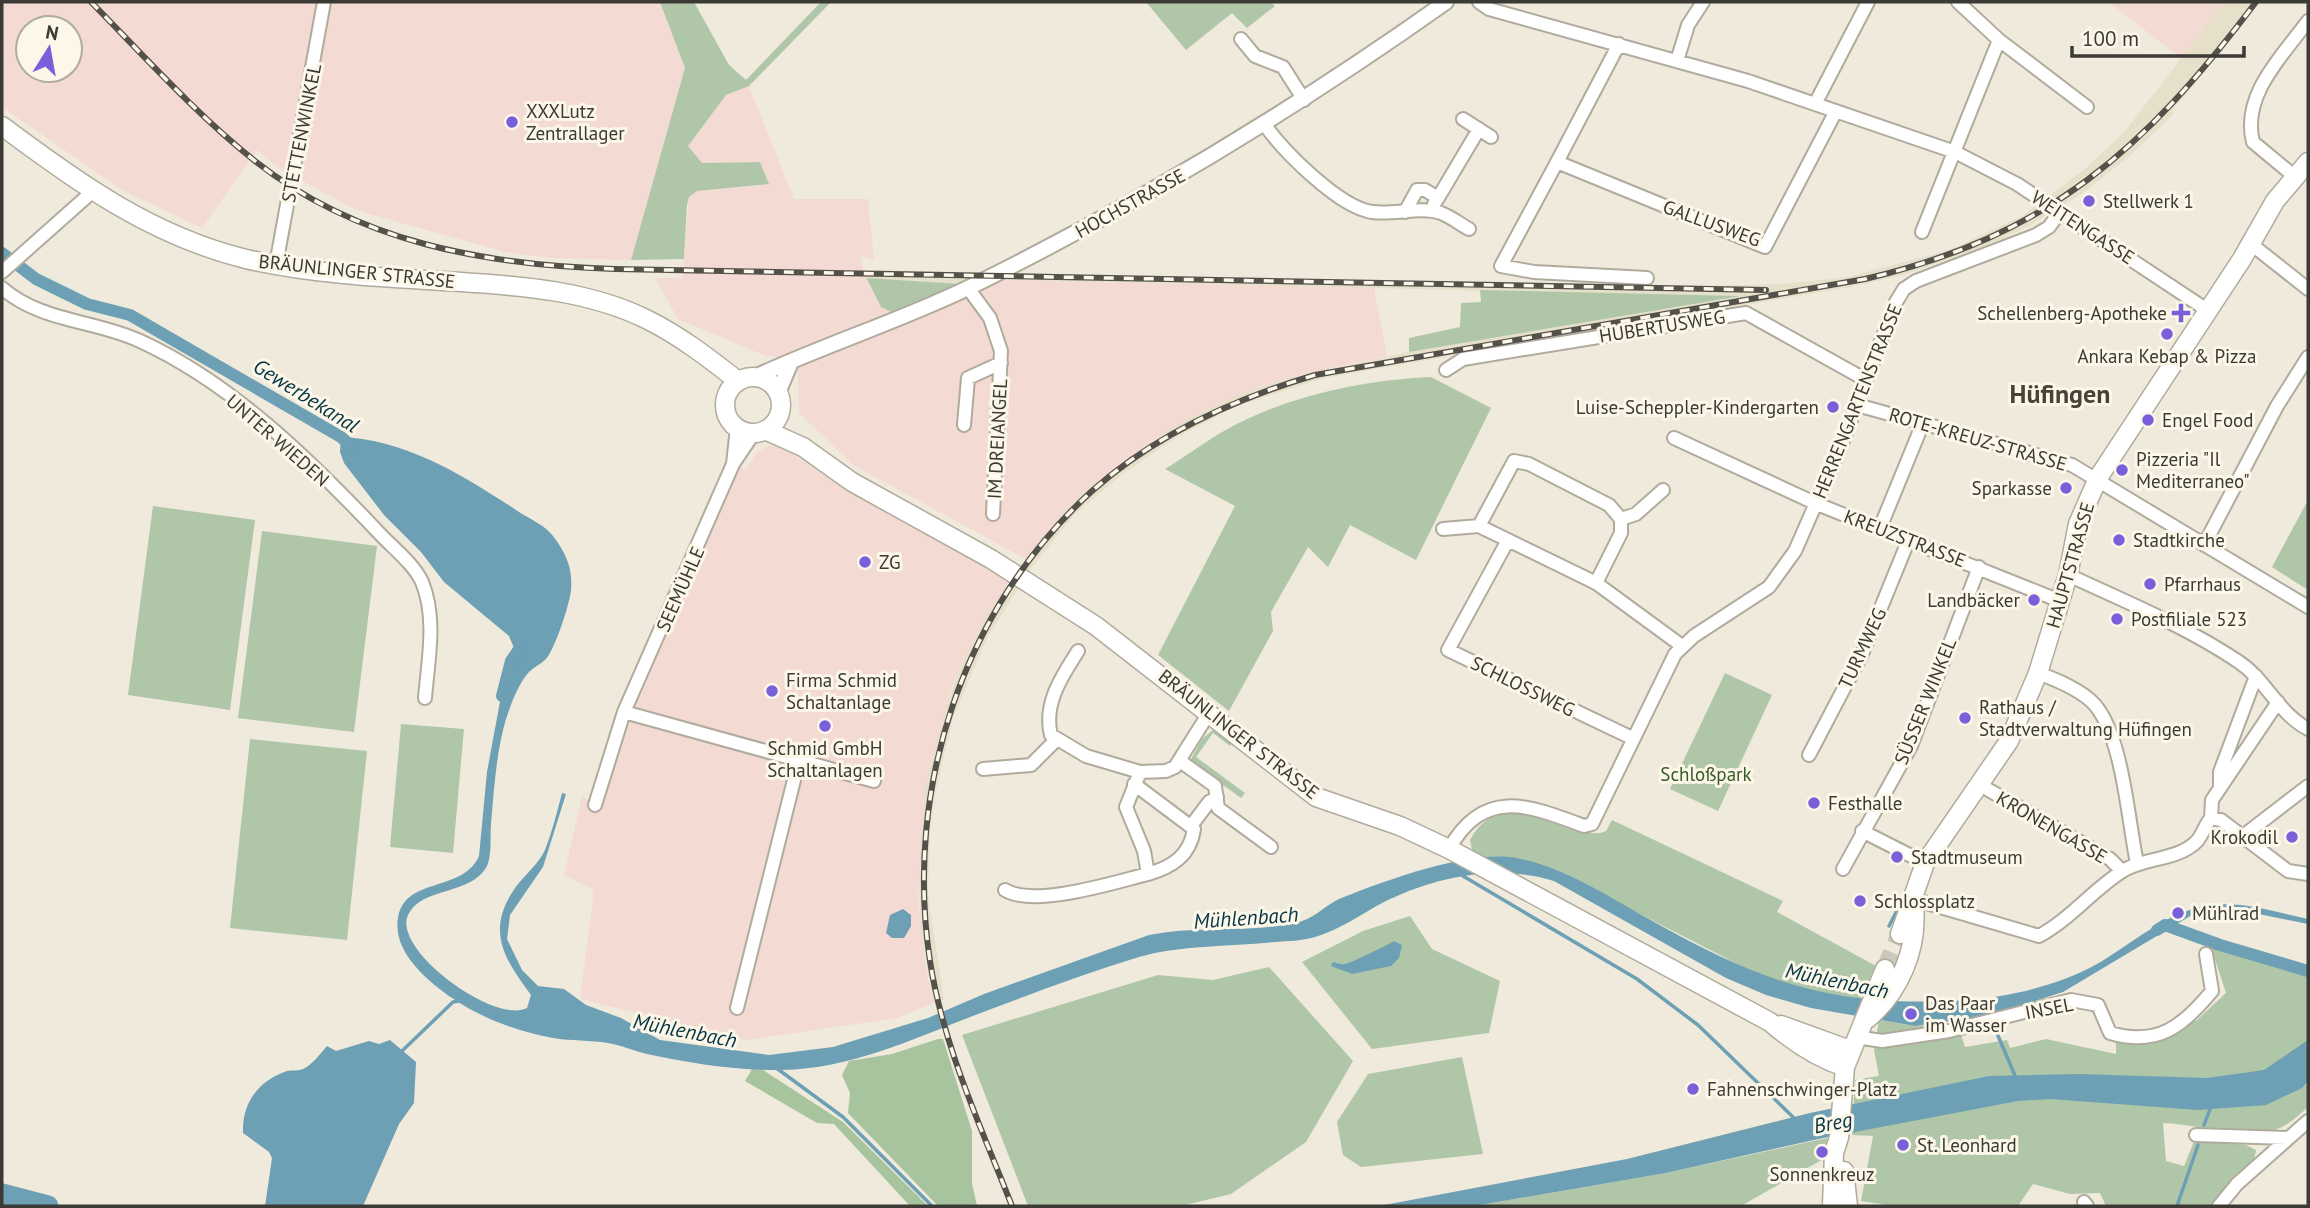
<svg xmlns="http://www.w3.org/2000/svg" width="2310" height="1208" viewBox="0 0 2310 1208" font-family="'PT Sans',sans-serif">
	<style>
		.built { fill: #e6e0ca }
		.industrial { fill: #f3dad3; fill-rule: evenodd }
		.green { fill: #afc7a8 }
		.forest { fill: #a7c49e }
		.water { fill: #6da0b4 }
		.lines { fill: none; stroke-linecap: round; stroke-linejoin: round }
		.stream { stroke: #6da0b4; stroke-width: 3.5 }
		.canal { stroke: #6da0b4; stroke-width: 12 }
		.river { stroke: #6da0b4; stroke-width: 21 }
		.secondary-tunnel { stroke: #cbc7ba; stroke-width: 18; stroke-dasharray: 18 9; stroke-linecap: butt }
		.minor-casing { stroke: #b0ab9d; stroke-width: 16 }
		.tertiary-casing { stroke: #b0ab9d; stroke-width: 18 }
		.secondary-casing { stroke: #b0ab9d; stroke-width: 21 }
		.minor { stroke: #fff; stroke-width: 12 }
		.tertiary { stroke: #fff; stroke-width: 14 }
		.secondary { stroke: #fff; stroke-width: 18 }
		.rail-casing { stroke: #53514a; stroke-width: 6 }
		.rail { stroke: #fcf7e8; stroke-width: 3.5; stroke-dasharray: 10; stroke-linecap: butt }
		.poi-dot { fill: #795fd9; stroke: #fcf7e8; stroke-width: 2.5 }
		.labels { text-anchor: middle; stroke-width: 6; stroke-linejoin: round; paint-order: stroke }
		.poi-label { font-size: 19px; fill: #3b3a34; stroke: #fcf7e8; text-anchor: start }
		.street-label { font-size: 19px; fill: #3b3a34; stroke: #fcf7e8 }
		.park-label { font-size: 19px; fill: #345b26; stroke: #fcf7e8 }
		.water-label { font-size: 21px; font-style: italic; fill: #053645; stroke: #fcf7e8 }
		.district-label { font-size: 26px; font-weight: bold; fill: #474337; stroke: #fcf7e8 }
	</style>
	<rect width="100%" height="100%" fill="#efeadb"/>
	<path class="built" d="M2224,2h35l-87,109 2,3 -42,40 -49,39 -54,33 -47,22 -79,27 -53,12 -526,91 -87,28 -60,31 -53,36 -50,42 -42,52 -44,69 -35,82 -17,72 -6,40 -2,65 16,105 -11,3 -12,-75 -3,-58 7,-83 18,-73 22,-58 27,-51 74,-96 25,-23 80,-59 61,-30 56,-19 121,-26 327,-56 -732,-16 -44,4 -93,-6 -4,-8 805,17 113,-3 67,-7 102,-27 72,-34 64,-48 40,-38z"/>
	<path class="industrial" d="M2,2h658l26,66 -55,192 -81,-2 -45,-6 -146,-41 -76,-40 -26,-21 -55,78 -80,-38 -120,-83zM28,28h42v42h-42z
		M2108,2h116l-43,56z
		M749,86l45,113h74l6,61 -14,-4 3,14 18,37 10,5 69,-28 44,-4 370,8 13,68 -99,22 -56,19 -61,30 -80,59 -25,23 -40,50 -173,-94 -54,-52 -1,-41 -21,-15 -11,-1 -88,-37 -23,-41h28l6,-81 8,-6 72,-7 -9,-22 -59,1 -13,-17 38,-52z
		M769,445l18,4 41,29 182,102 -32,50 -26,56 -27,101 -7,107 7,70 8,39 -36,15 -150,22 -167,-41 14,-109 -30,-15 18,-79 12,8 30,-92 109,-248 13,5 11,-17z"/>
	<path class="green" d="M660,2h34l35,63 17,15 75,-78h10l-82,84 -23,9 -38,51 14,17 58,-1 9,22 -72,7 -8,6 -2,8 -3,54 -53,1 54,-192z
		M1146,2h125l4,4 -28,22 -15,-15 -46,37z
		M867,279v-1l93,6 -69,28 -10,-5z
		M1480,290l261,6 -332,56v-14l51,-11 1,-24 20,-1z
		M1431,377l60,31 -75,152 -66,-35 -22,42 -20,-20 -37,65 2,19 -44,80 -71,-56 77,-149 -70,-37c23,-14 45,-31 68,-43 59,-31 132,-46 198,-49z
		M2308,500v90l-36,-23z
		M153,506l102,14 -25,190 -102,-15z
		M262,531l115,15 -23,186 -116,-14z
		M1725,673l47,22 -54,116 -48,-22z
		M401,724l63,5 -11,124 -63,-6z
		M1213,730l20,12 -3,4 -17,-13 -17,24 49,36 -4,5 -51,-37 12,-22z
		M250,739l117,12 -20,189 -117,-12z
		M1514,812c25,2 72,29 92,19l6,-11 171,81 -6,11 99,54 -17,35 -45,-9 -59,-19 -207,-106 -30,-9 -36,2 -10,-10 -2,-10c11,-20 23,-26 44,-28z
		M1410,916l22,33 68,32 -11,52 -117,16 -70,-87 61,-31z
		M2214,939l94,29v139c-8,7 -16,15 -26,20 -31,14 -86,-3 -119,-4l3,38 18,5 11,-27 51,6 10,5 -2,11 -43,45h-105l-6,-13 -30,1 -37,-10 -15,22h-123l-34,-5 12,-65 -21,-1 3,-55 24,-4 -5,-26 5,-30 36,6 42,-4 8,25 42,-7 3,8 36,-9 70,15v-12l41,-1 40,-21 29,-27 -15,-46z
		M1269,967l84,94 -47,81 -75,52 -50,12h-153l-66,-171 196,-60 55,5z
		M1462,1057l21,97 -122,13 -18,-12 -6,-33 31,-48z
		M1827,1138l-2,20 -84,48h-267l192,-33z"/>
	<path class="forest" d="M938,1039h5l29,92v52l5,23h-39l-90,-93 2,-20 -8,-18 7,-14 43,-7z
		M752,1069l11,1 80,52 85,84h-18l-76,-82 -17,-1 -72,-42z"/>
	<path class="water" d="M341,437c65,2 125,40 178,75 11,7 27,14 34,24 13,17 20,33 18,54 -1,13 -16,59 -25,69 -5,5 -12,8 -17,13 -11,12 -18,32 -23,47 -10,34 -12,71 -15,105 -1,12 1,31 -4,42 -16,30 -65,20 -79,49 -16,35 87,110 119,93l4,-13c-29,-39 -46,-67 -13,-111 9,-11 21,-21 27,-34 7,-18 12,-38 17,-57l4,1 -23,73 -33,48 -3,24 15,31 16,16 26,3 22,16 35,13 39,22 109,15 64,-8 95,-29 56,-24 165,-59c49,-10 99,-2 147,-12 18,-4 28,-17 43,-24 44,-18 131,-50 178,-41 50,10 95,41 139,65 111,62 182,85 311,77 43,-3 92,-15 130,-36 35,-20 68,-51 108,-58 34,-6 70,6 103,13v5l-69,-14 -42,2 -134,80 -74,24 -74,10 -104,-18 -45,-13 -40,-17 -172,-97c-56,-18 -121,-4 -172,22 -22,12 -43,27 -67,34 -13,4 -27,4 -40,5 -45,5 -93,3 -136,15 -54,16 -108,37 -161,57 -63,24 -127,55 -196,56 -41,1 -95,-7 -135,-16 -13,-3 -26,-9 -39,-11 -18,-3 -37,-2 -55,-5 -34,-6 -72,-20 -101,-40 -25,-17 -60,-47 -54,-80 7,-42 65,-25 81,-62l8,-84 17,-92 7,1 4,-19 -10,-2 9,-12 -5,-12 -65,-54 -23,-30 -37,-37 -40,-52 -4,-11z
		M903,909l8,6v11l-7,12h-12l-6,-5 4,-18z
		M1394,941l8,4 -3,13 -8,8 -39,8 -21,-8 2,-4c5,1 7,3 12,2 6,-1 45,-20 49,-23z
		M390,1040l26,22 -2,41 -15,21 -36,82h-98l7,-48 -3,-6 -26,-19c-1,-30 15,-52 44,-62 5,-1 12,0 16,-2 9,-4 18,-16 24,-23l9,5 33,-10 10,3z
		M2308,1040v41l-6,7 -36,17 -68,5 -148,-11 -32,2 -195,37 -157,35 -192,33h-95l248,-47 183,-46 179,-37 91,-2 127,4 57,-8z"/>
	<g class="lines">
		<path class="stream" d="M1463,876l174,103 61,46 96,93
			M1889,926l12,-23
			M1993,1024l23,54
			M402,1051l51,-49 6,-1
			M775,1067l68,50 89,89
			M2204,1125l8,-21
			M2177,1206l21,-61"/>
		<path class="canal" d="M2,253l34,26 51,25 43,11 211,122 12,11
			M502,696l9,-35 9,-13
			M2157,930l8,-5 55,20 88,26"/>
		<path class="river" d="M2,1194l46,12"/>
		<path class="secondary-tunnel" d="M1885,969l15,-35"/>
		<g class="minor-casing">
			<path id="minor" d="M1479,2l10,7 259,72 207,71 62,32 190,126
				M1958,2l41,38 88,67
				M1241,39l14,17 28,11 21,33
				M1619,44l-62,118 208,85 71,-136
				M1677,61l11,-36 15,-23
				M1815,104l53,-102
				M1463,119l28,18
				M1265,125c19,27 74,82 107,87 22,3 48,-6 69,1 10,4 19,11 28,16
				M1557,162l-56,104 33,6 113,6
				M2294,176l-41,-34c-12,-47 30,-87 55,-121
				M1438,198l41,-69
				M1405,212l12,-22h8l13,8 -4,6
				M1922,232l77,-192
				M2251,244l57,45
				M276,265l48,-263
				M2,272l90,-80
				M2,288c39,34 93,32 138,53 92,42 171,120 240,193 13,14 34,30 42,48 15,36 6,79 3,116
				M968,288l22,30 11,33 -8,163
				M1446,370l17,-11 283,-46 120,67
				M1857,405l215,60 236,142
				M964,425l4,-47 33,-15
				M1674,438l143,66 243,97
				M733,464l4,-36
				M1479,526l35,-65 15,3 80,41 12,14
				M1880,528l43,-105
				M1443,529l36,-3 117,57 86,63
				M1507,542l-59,108 184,88
				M2204,545l73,-139 31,-49
				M2068,575c57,26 119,52 171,87 27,18 40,52 69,67
				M1596,583l25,-50v-14l15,-5 27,-24
				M1078,651c-16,25 -35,53 -27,84l35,21 54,16
				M2038,673c19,7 44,17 57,32 28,33 33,116 42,158
				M624,712l250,69
				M1809,755l53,-101 47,-115
				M1180,761l35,25 3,22 53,39
				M983,769l48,-4 25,-25
				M1134,784l60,45c-4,27 -22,38 -46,45l-4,-23 -18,-44 14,-35 26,-1 9,-4 34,-54
				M1980,785l130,74 12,12
				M2220,787v-15l36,-96
				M595,805l29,-93 109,-248 21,-31
				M2211,818l1,-18 66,-98
				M1191,826l18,-24 8,-5
				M1862,831l63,32
				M2243,836l65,-50
				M1449,849c35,-62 79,-44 135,-23l8,-2 83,-170 19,-18 75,-49 26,-36 46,-105 55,-144 8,-13 12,-8 120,-46 13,-8 11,-15
				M1843,869l68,-123 68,-179
				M1005,890c30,18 110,-8 143,-16
				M1913,899l126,37c31,-17 53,-45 82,-64 22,-15 57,-11 76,-31 6,-7 8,-16 14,-23l10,2 67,51 20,3
				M737,1008l62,-248
				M1856,1037l26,4 67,-10 122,-31 27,5 12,28c48,14 73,-7 102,-42l-6,-37
				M2196,1135l91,3
				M2084,1202l3,4
				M2219,1206l18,-22 71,-63"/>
		</g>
		<g class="tertiary-casing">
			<path id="tertiary" d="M755,377c71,-33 145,-56 215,-90 167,-82 325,-178 476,-285
				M778,393l13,-31"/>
		</g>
		<g class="secondary-casing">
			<path id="secondary" d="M2,126c76,57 150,110 244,133 69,16 144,19 215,23 62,4 128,9 185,37 33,16 64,40 92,62
				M725 405a28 28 0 1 1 56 0a28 28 0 1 1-56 0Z
				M765,430l38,17 49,35 139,77 105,67 220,171 84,29 49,23 321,173c22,19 47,36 75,45
				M1900,934l25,-71 84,-122 29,-68 30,-98 10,-51 20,-46 144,-219 33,-58 33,-39
				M1867,1019c33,-27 51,-71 47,-112
				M1781,1025l69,25
				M1844,1171l4,35
				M1832,1206l2,-53 5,-16 6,-70 40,-98"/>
		</g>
		<use href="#minor" class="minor"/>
		<use href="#tertiary" class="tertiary"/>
		<use href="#secondary" class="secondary"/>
		<g class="rail-casing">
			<path id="rail" d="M91,2c53,54 105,112 164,159 104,82 231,104 360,108l1151,21
				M1012,1206c-31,-79 -69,-160 -82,-245 -26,-171 32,-352 162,-470 64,-57 142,-92 223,-116l550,-96c184,-43 280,-130 391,-277"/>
		</g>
		<use href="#rail" class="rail"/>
	</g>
	<g class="poi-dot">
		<circle cx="512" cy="122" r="7"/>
		<circle cx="2089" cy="201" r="7"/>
		<path d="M2177.5 302.5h7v7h7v7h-7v7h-7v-7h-7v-7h7z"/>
		<circle cx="2167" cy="334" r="7"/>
		<circle cx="1833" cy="407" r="7"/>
		<circle cx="2148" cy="420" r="7"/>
		<circle cx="2122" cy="470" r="7"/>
		<circle cx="2066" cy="488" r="7"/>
		<circle cx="2119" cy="540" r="7"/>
		<circle cx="865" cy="562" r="7"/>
		<circle cx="2150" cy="584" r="7"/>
		<circle cx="2034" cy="600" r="7"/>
		<circle cx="2117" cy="619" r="7"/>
		<circle cx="772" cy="691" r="7"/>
		<circle cx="1965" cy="718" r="7"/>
		<circle cx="825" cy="726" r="7"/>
		<circle cx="1814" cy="803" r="7"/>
		<circle cx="2292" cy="837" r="7"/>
		<circle cx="1897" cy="857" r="7"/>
		<circle cx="1860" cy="901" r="7"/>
		<circle cx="2178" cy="913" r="7"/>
		<circle cx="1911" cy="1014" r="7"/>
		<circle cx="1693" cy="1089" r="7"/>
		<circle cx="1903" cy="1145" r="7"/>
		<circle cx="1822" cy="1152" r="7"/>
	</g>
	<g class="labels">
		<g class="poi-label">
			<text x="526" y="118">XXXLutz<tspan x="526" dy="22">Zentrallager</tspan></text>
			<text x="2103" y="208">Stellwerk 1</text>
			<text x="2167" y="320" text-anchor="end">Schellenberg-Apotheke</text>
			<text x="2167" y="363" text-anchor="middle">Ankara Kebap &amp; Pizza</text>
			<text x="1819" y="414" text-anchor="end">Luise-Scheppler-Kindergarten</text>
			<text x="2162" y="427">Engel Food</text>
			<text x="2136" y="466">Pizzeria "Il<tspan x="2136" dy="22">Mediterraneo"</tspan></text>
			<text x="2052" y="495" text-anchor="end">Sparkasse</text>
			<text x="2133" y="547">Stadtkirche</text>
			<text x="879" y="569">ZG</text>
			<text x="2164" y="591">Pfarrhaus</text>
			<text x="2020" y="607" text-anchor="end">Landbäcker</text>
			<text x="2131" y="626">Postfiliale 523</text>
			<text x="786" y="687">Firma Schmid<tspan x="786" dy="22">Schaltanlage</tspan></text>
			<text x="1979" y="714">Rathaus /<tspan x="1979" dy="22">Stadtverwaltung Hüfingen</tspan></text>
			<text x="825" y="755" text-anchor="middle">Schmid GmbH<tspan x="825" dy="22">Schaltanlagen</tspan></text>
			<text x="1828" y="810">Festhalle</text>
			<text x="2278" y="844" text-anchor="end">Krokodil</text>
			<text x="1911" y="864">Stadtmuseum</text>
			<text x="1874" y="908">Schlossplatz</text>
			<text x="2192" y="920">Mühlrad</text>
			<text x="1925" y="1010">Das Paar<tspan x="1925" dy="22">im Wasser</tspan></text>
			<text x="1707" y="1096">Fahnenschwinger-Platz</text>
			<text x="1917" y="1152">St. Leonhard</text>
			<text x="1822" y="1181" text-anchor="middle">Sonnenkreuz</text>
		</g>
		<g class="street-label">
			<text transform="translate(301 133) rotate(-79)" y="7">STETTENWINKEL</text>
			<text transform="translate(1130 203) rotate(-29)" y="7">HOCHSTRASSE</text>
			<text transform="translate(1712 223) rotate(20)" y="7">GALLUSWEG</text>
			<text transform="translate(2083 227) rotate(33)" y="7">WEITENGASSE</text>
			<text transform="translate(357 271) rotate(6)" y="7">BRÄUNLINGER STRASSE</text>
			<text transform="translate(1662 326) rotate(-9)" y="7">HUBERTUSWEG</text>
			<text transform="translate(1857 401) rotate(-68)" y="7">HERRENGARTENSTRASSE</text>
			<text transform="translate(997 439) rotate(-87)" y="7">IM DREIANGEL</text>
			<text transform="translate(1978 439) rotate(16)" y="7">ROTE-KREUZ-STRASSE</text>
			<text transform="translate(278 440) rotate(41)" y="7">UNTER WIEDEN</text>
			<text transform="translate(1905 538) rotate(21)" y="7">KREUZSTRASSE</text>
			<text transform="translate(2070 565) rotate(-74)" y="7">HAUPTSTRASSE</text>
			<text transform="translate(680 589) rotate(-66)" y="7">SEEMÜHLE</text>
			<text transform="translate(1862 648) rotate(-65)" y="7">TURMWEG</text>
			<text transform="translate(1523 686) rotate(26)" y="7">SCHLOSSWEG</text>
			<text transform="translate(1925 701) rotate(-68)" y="7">SÜSSER WINKEL</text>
			<text transform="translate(1239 734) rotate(38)" y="7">BRÄUNLINGER STRASSE</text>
			<text transform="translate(2052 827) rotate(30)" y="7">KRONENGASSE</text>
			<text transform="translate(2049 1008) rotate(-11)" y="7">INSEL</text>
		</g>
		<g class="park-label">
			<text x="1706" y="781">Schloßpark</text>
		</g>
		<g class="water-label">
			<text transform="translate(306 396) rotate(32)" y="7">Gewerbekanal</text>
			<text transform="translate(1246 918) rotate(-4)" y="7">Mühlenbach</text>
			<text transform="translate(1837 981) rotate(12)" y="7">Mühlenbach</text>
			<text transform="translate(685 1031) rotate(11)" y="7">Mühlenbach</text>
			<text transform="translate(1833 1123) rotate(-11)" y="7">Breg</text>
		</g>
		<g class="district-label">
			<text x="2060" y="403">Hüfingen</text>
		</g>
	</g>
	<rect width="2310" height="1208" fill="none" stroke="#3b3a34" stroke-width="7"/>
	<g transform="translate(49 49) rotate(11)"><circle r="33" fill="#fcf7e8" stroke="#afaba0" stroke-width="2"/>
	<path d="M0-5L12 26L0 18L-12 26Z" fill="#795fd9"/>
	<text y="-10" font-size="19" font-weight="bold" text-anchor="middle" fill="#3b3a34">N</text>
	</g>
	<path d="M2072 46v10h172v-10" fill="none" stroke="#3b3a34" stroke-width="3.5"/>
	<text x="2082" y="46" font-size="21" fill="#3b3a34" stroke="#fcf7e8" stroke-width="5" paint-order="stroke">100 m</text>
</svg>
